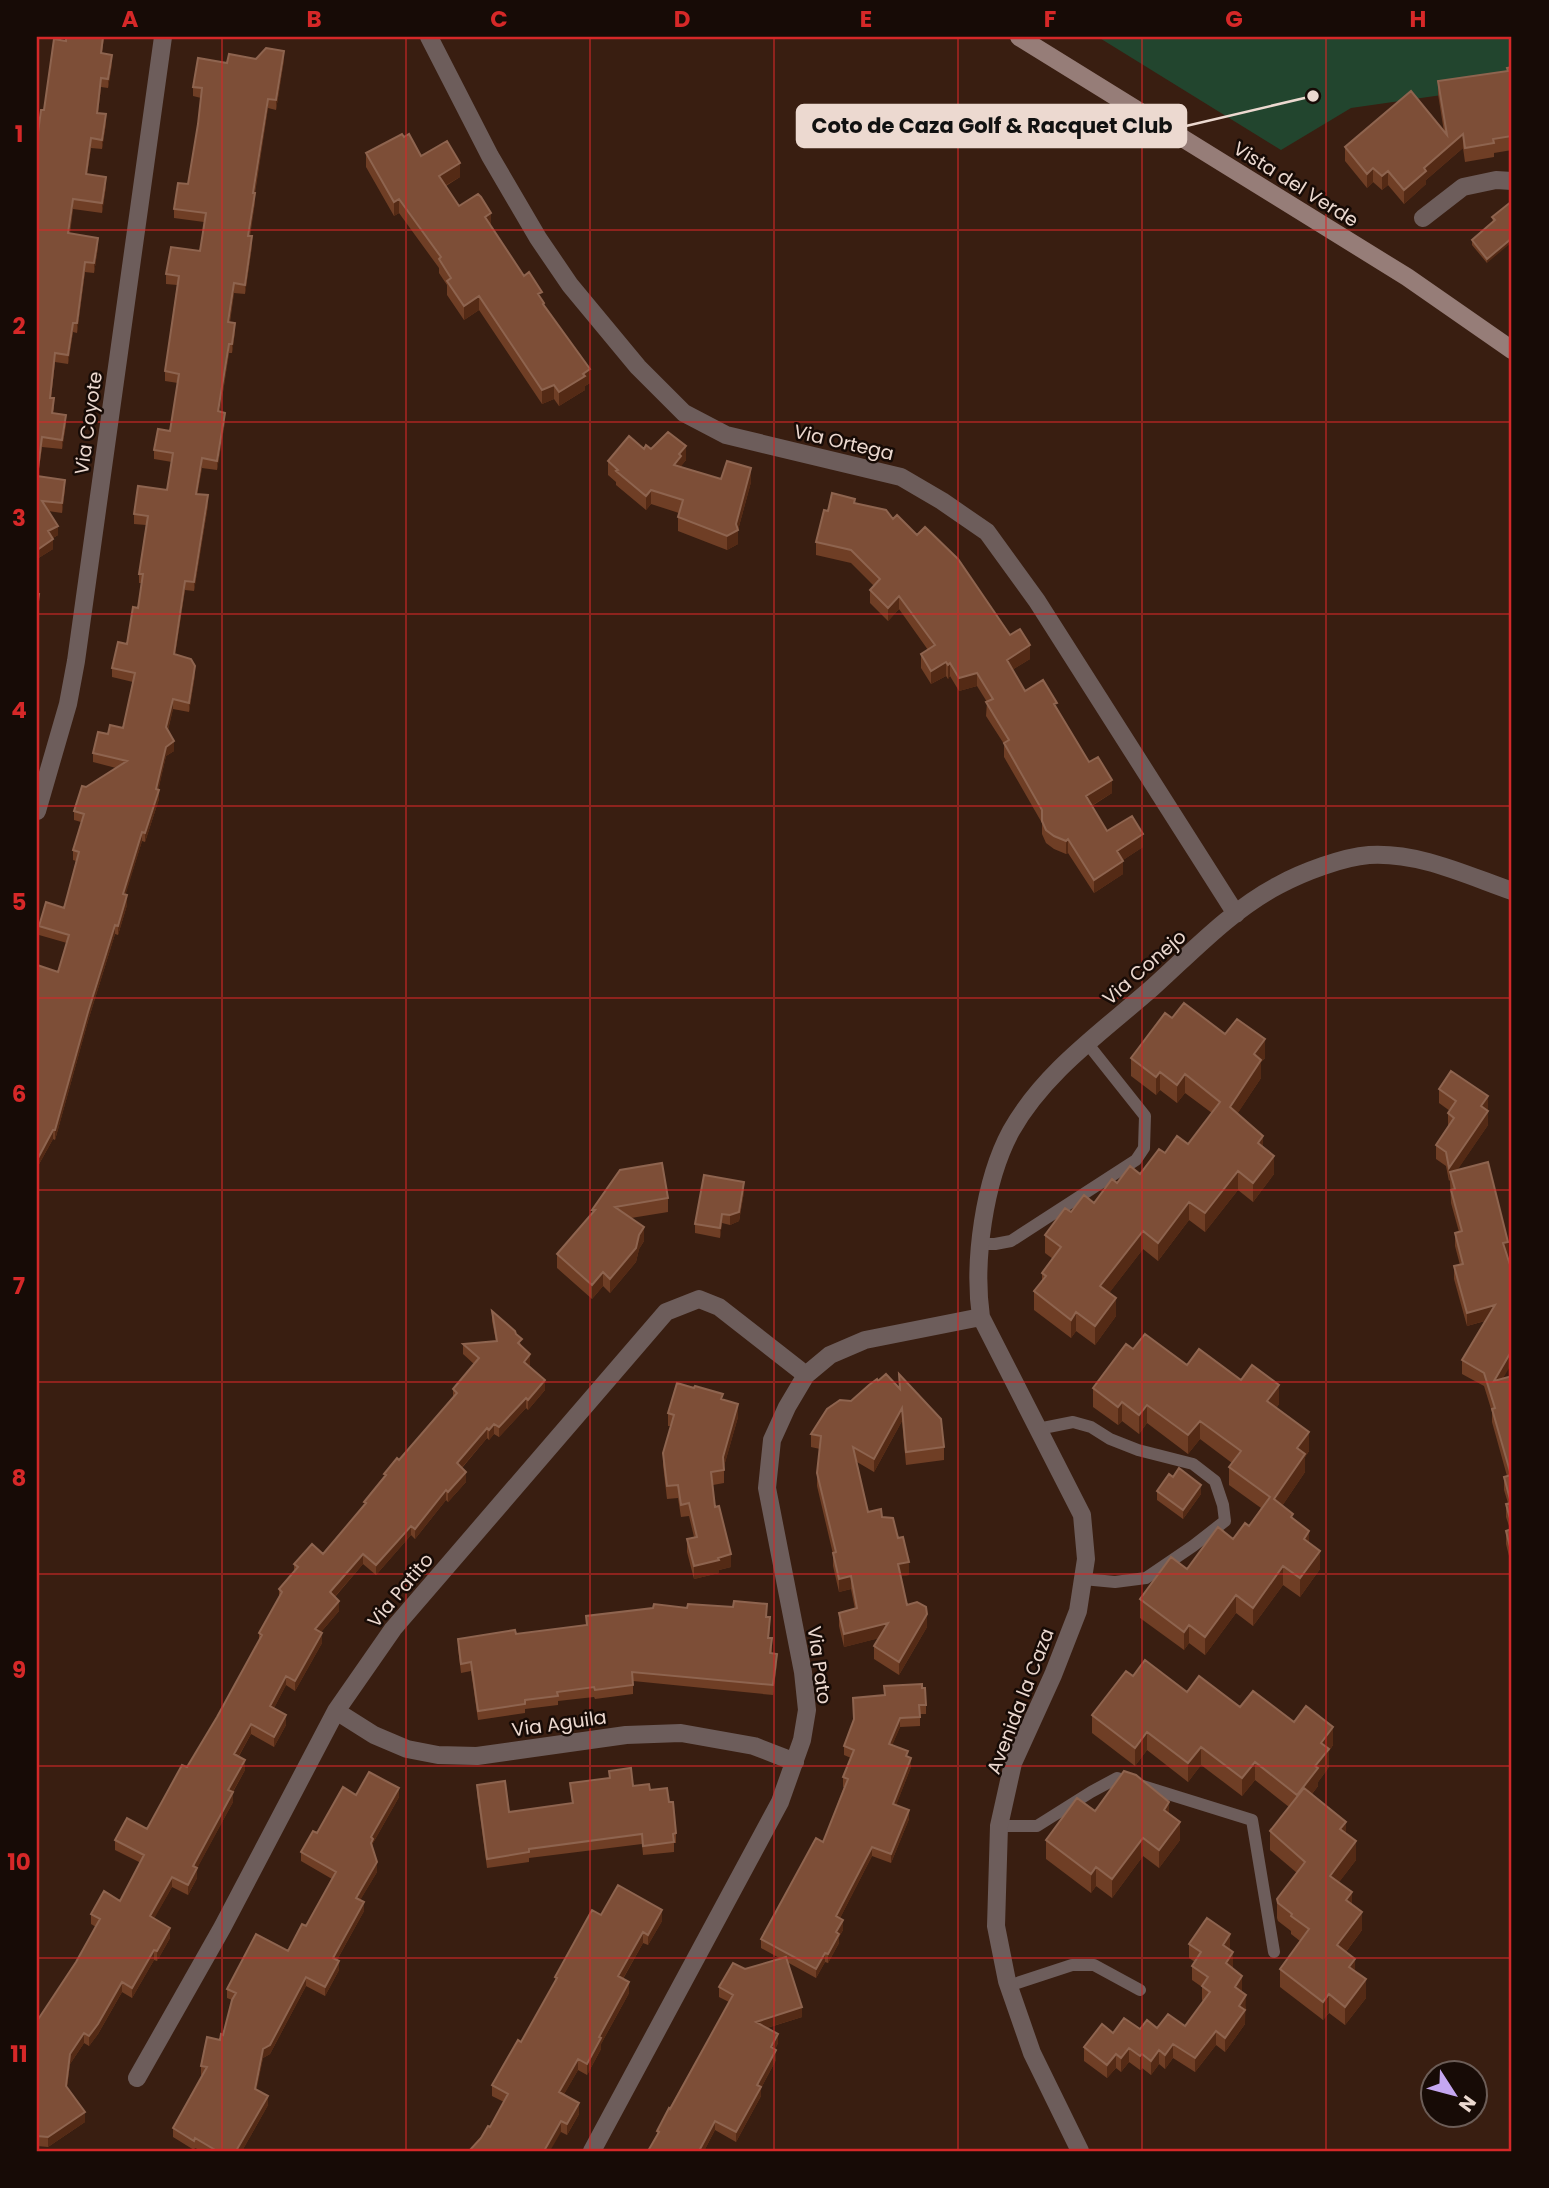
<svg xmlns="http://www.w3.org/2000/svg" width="1549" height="2188" viewBox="0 0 1549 2188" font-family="Poppins,sans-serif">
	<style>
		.green { fill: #22452e }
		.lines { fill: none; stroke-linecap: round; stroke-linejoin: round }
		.lane { stroke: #6d5d5b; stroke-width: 12 }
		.street { stroke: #6d5d5b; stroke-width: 18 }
		.secondary { stroke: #967d78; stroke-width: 18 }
		.wall { fill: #6f3e25 }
		.shaded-wall { fill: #542a15 }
		.building { fill: #7d4e37; stroke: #8e644f; stroke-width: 2 }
		.grid { fill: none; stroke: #d62828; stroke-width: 2; stroke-opacity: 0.55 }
		.labels { text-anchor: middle; stroke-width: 5; stroke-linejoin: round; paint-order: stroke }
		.street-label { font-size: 19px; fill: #ecd9d0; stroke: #170b06 }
		.leader { fill: none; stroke: #ecd9d0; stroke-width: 2.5 }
		.callout-dot { fill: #ecd9d0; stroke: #170b06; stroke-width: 2.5 }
		.callout { fill: #ecd9d0; stroke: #ecd9d0; stroke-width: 2.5 }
		.callout-label { font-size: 21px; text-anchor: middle; font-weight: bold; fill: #111 }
		.neatline { fill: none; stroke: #d62828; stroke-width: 2.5 }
		.grid-label { font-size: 23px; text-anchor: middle; font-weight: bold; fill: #d62828 }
	</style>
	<rect width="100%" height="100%" fill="#391e11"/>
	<path class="green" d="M1098,37h414v48l-161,23 -70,42z"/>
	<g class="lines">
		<path class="lane" d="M981,1244h14l16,-3 125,-81 8,-12 1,-32 -58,-73
			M1038,1429l35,-7 18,5 19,12 28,11 55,14 22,17 8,24 2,16 -32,25 -47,32 -31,4 -32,-3
			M999,1826h38l54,-34 26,-14 135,42 22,132
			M1008,1986l64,-21h22l46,25"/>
		<path class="street" d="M429,37l61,119 48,82 32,47 68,82 46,46 42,22 175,42 41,24 45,31 50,69 199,313
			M1423,218l40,-31 33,-7 16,1
			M37,811l31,-107 8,-43 87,-624
			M336,1711l38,24 33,14 31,6 39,1 149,-21 55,-2 73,13 41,16
			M137,2078l85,-150 114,-217 57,-82 273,-317 33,-13 20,8 87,68
			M592,2151l188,-349 22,-62 5,-30 -4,-38 -36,-184 5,-48 15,-33 19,-32 24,-20 35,-15 116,-23
			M1080,2151l-48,-98 -25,-72 -11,-55 3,-100 14,-63 40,-88 25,-64 8,-52 -4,-44 -101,-198c-8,-55 3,-136 30,-186 33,-59 91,-99 141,-143 40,-36 79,-78 127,-103 24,-13 64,-28 90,-30 50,-3 97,20 143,36"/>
		<path class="secondary" d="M1019,37l388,240 105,73"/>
	</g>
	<path class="wall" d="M66,37h38l-2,16 10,11 -4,24 -7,-1 -3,26 8,10 -4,26 -11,-1 -4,26 19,12 -4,27 -29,-4 -3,24 28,14 -4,26 -9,-1 -8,61 -4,-1 -5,32 -13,-2 -4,36 3,10 -1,5 13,11 -4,25 -20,-2 -4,29 27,13 -3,24 -14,-2 10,24 -5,3v11l-16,10v-419z
		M256,59l28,1 -8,50 -8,-2 -13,85v9l-5,34 2,10 -7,48 -11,-1 -4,29 5,10 -3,21h-3l-9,59 5,10 -8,48 -15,-2 -5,26 11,11 -14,86 -9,-1 -10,64 20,21 -6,37 -16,-3 -5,21 6,21 -8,5 -8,34 1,9 -14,43 -3,-1 -17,54 2,10 -9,30 -3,-1 -27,87 -33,119 -2,-1 -15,27v6l-1,3 21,-203 9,-29 -28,-8v-9l25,-18 12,-47 -3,-1v-10l8,-28 -7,-2v-9l12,-24 30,-19 -23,-6v-9l15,-19 15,-6 10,-46 -21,-5v-9l15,-24 11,-36 4,-25h-3v-9l7,-49 -12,-1v-10l33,-24 5,-28 -18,-3v-9l16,-19 8,-48 -13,-2v-10l12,-86 -11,-1v-10l34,-23 4,-29 -30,-4v-9l14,-25 10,-60 3,-26 -8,-2v-9l34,-24z
		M1512,67v83l-18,3v4l-29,5 -2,-14 -37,32v4l-22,20 -16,-19 -6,5 -9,-8 -6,6 -22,-27v-14l99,-15 -6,-38v-13l69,-10v-3z
		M366,153l55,3 39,21 -14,9 13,20 32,21 33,49 18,25 2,5 46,77 -5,3v4l-26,16 -5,-7 -12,5 -63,-94 -15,10 -17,-25v-10l-8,-12v-5l-40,-55 -5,3 -28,-49z
		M1512,201l-25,62 -15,-18v-5l21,-18 -1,-5z
		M644,449h7l35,11 -5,6v1l40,12 30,3 -13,48v14l-11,6 -49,-19v-14l1,-4 -28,-9 -5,6 -30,-25v-3l-8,-7v-14z
		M855,503l38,16 117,116 20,24 -18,11 13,21 32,17 32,54 23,31 -20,13 15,25 36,16 -20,13v14l-29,19 -26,-40 -2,1 -12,-5 -8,-6 -4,-9v-11l-38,-66v-13l-18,-28 1,-14 -10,-16 -18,5 -9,-15 -2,3 -2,-3 -15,8 -10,-16v-14l7,-4 -29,-41 -11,12 -18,-18v-13l4,-4 -23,-23 -35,-8v-13l12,-31z
		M1172,1018l53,16 40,24 -4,4v16l-24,36 26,33 11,27 -21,28 -15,-12 -33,42 -16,-12 -31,41 -15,-12 -34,44 7,23 -21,29 -19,-14 -5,7 -37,-28v-19l8,-10v-8l11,-14 -8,-6v-18l26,-23 23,-9 23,-20 23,-9 48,-30 24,-31 -27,-20 -8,10 -17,-13 -4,5 -25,-19v-18z
		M1439,1089l49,21v15l-31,45 51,85h-1l-4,123 9,-2v192l-6,-24v-13l4,-2 -4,-12v-13l2,-1 -4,-13v-13l3,-1 -15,-54v-10l-8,-26 -22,-12v-14l23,-39 -18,5 -13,-47v-13l6,-1 -5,-19v-13l4,-1 -8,-29 -1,-23 -1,1 -3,-15 -10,-7v-14l12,-18v-14l2,-2 -11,-8z
		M744,1192l-5,29 -9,4 -8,-2 -2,15 -25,-5v-9z
		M668,1198v14l-37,6 13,23 -5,8 -3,13 -26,31 -7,-7 -11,13 -35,-31v-14l35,-41v-3z
		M492,1311l24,23 14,30 -1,2 16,24 -17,20 -2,-2 -27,29 -5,-3 -5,6 -2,-2 -25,30 4,14 -18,20 -2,-2 -31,39 -4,-4 -35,40 -13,-11 -28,33 4,14 -18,21 1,11 -27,48 -9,-6 -12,23 12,17 -12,22 -23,-13 -12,22 6,14 -12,22v10l-36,66v10l-9,17 -16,-8 -18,31 16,20 -13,23 -3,-1 -22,38 -10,-6 -24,42 -9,12 -5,-3 -14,21 -3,23 18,35 -37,25 -11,-1v-125l39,-59 20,-35 -5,-3v-10l29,-13 21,-38 -26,-13v-10l32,-11 40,-62 30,-50 42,-77v-7l20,-36v-8l15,-18v-7l29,-10 41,-49v-3l20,-24v-4l15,-14 54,-62v-9l21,-25 -11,-10v-10l33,-3 -4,-20z
		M1133,1349l108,31 38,24 -3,4 33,43 -4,6v15l-23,34 11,13 16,24 11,26 -20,28 -17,-12 -30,41 -17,-13 -31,42 -16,-12 -5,7 -44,-32v-19l93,-60 16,-13 12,-18 -32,-23v-18l3,-4 -32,-24 -12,15 -41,-31 -8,11 -17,-13 -4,4 -25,-18v-19z
		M899,1374l45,73v13l-38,5 -4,-44 -28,51 -17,-10 11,50 14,5 27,58 -8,1 6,29 20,22 -28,48 -25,-16v-13l5,-8 -35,9 -5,-21v-13l16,-4 -4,-20 -12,3 -6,-26v-12l-16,-68v-13l3,-24 -9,-2v-13l40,-33 27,-20 21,6z
		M723,1400l15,17 -14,49v17l-11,2 2,22 16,60 -12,3v3l-25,6 -7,-27v-13l7,-2 -5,-21 -8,1 -3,-19 -11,1 -4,-34v-12l8,-27h-3v-13z
		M1157,1491l44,3 -18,25 -26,-19z
		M586,1616l181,1 3,10 -1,11 3,9v6l5,10 -4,32 -140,-14v13l-38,5 -1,-2 -36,4v4l-33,4v4l-47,7 -7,-49 -10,2 -3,-25v-9l58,-5 70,-9z
		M1133,1676l161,46 39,23 -4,6v16l-11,15v4l-6,8 34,39 10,27 -17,22 13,22 10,26 -16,22 9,20 11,26 -21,27 -16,-12 -6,7 -43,-33v-18l20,-28 -9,-7v-3l-13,-10 -1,-3v-19l20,-26 -27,-23v-19l19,-24 -34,-27 -13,16 -41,-31 -13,17 -41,-32 -12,16 -43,-33v-18z
		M884,1686l42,19v9h-6v12l-20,1 -8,18 16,12 3,10 -15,38 13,14 -18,44 -19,-7 -32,62 3,12 -4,7v6l-11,20 -3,-1 -9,16 -29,-16 15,55 -35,11 11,15 -3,6 1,11 -15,28v8l-25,46 -21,-12 -11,21h-56l9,-16v-4l72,-129 -10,-5v-10l26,-18 36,-10 -20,-11v-9l62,-97 21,-55h-1v-10l8,-19 -7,-3v-9l10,-26 -1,-22 31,-3z
		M609,1771l24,15 17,4 19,12 7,31v10h-2v9l-31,3 -1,-11 -113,14v4l-42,6 -10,-74v-9l32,27 63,-8 -2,-21 39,-5z
		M356,1795l43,2 -26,46v6l4,23 -17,28 4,11 -27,49 2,10 -14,26 -19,-10 -36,68 -7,4 -7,32 12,15 -26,46h-40l-7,-3 -1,2 -21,-13v-9l30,-53h-2v-9l22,-31 9,-35 -5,-2v-9l61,-38 18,-25 26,-47 -31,-18v-9l16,-19z
		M1095,1811l74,3 11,26 -21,28 -16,-12 -31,42 -16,-12 -5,7 -45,-34v-19z
		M601,1915l61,6 -14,24 -5,-2 -20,36 6,14 -28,51v5l-14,26 -9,-5 -14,24 15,20 -12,21 -6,-3 -71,-5 14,-25 -12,-6v-11l29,-43 34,-60v-5z
		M1189,1944l41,4 -1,1 4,17 -1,2 10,22 -1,2 5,17 -1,2v13l-20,28 -9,-7 -21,27 -22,-14 -8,11 -6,-5 -8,11 -9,-7 -2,2 -11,-8 -8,10 -5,-4 -9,10 -23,-17v-14l29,-14 44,-5 28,-2 18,-25 -1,-1v-13l-10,-7v-14l3,-4 -6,-4z"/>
	<path class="shaded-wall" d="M284,51v9l-8,50v-10z
		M112,55v9l-4,24v-9z
		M101,78v9l-4,35v-9z
		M268,99v9l-15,94v-9z
		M106,114v9l-4,26v-9z
		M1463,134v14l-37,32v4l-22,20v-14l20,-22z
		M91,138v10l-5,35v-9z
		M460,163v14l-21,12v-13z
		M1373,168v14l-6,6v-14z
		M1388,171v14l-6,5v-14z
		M106,177v9l-4,27v-10z
		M255,193v9l-7,43v-9z
		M73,199v10l-5,33v-9z
		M399,199v14l-5,3v-14z
		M491,213v14l-6,-10z
		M252,236v10l-7,48v-9z
		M98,238v9l-4,26v-10z
		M1512,238v4l-25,21v-4z
		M85,262v10l-8,61v-10z
		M234,283v10l-6,38v-9z
		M479,296v14l-15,10v-14z
		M73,323v9l-5,32v-9z
		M235,323v9l-3,21v-9z
		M229,344v9l-11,68v-10z
		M55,353v9l-5,45v-9z
		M590,369v14l-5,3v4l-26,16v-14z
		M554,385v14l-12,5v-14z
		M225,413v9l-8,48v-9z
		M66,415v9l-4,25v-9z
		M42,437v10l-5,38v-9z
		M686,446v14l-5,6v4l-7,-5 5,-11z
		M202,458v10l-6,35v-9z
		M751,468v14l-13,48v14l-11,6v-14l9,-12z
		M65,480v9l-3,24v-10z
		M651,490v14l-5,6v-14z
		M208,495v10l-14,86v-9z
		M58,526v9l-10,6v-10z
		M53,539v10l-16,10v-9z
		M185,581v9l-11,73v-9z
		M899,596v13l-11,12v-13z
		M1030,645v14l-23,14v-13z
		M946,662v14l-15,8v-13z
		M950,663v13l-2,3v-14z
		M195,666v9l-6,37v-9z
		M977,673v13l-18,5v-13z
		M173,699v10l-7,28v-10z
		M174,741v10l-8,5 -9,40 2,-6v9l-14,43v-9l21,-86z
		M1112,780v13l-26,16v-13z
		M142,832v9l-19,62v-9z
		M1143,834v13l-26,17v-13z
		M1068,839v14l-2,1v-13z
		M1123,861v13l-29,19v-13z
		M127,895v10l-9,30v-9z
		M115,925v9l-27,87 -33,119v-10l33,-118z
		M1265,1039v19l-4,4v16l-31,47v-18l24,-53z
		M1160,1072v18l-4,5v-18z
		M1185,1074v19l-8,10v-18z
		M1488,1096v14l-7,10v-14z
		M1488,1111v14l-36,53 -2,-6 -1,9v-13z
		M53,1130v9l-15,27v6l-1,3v-15z
		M1263,1136v18l-5,-11z
		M1274,1156v18l-21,28v-19z
		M1238,1171v19l-33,42v-19z
		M744,1182v10l-5,29 -9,4v-10z
		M1189,1202v18l-31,41v-18z
		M722,1214v9l-2,15v-10z
		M644,1227v14l-5,8 -3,13 -26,31v-14z
		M1143,1231v18l-43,56v-19z
		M1508,1242v13l-5,1v-13z
		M603,1272v14l-11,13v-14z
		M1116,1298v18l-21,29v-19z
		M1495,1305v13l-28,8v-13z
		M1076,1312v19l-5,7v-18z
		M1512,1350v13l-18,31v-13z
		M530,1354v10l-6,7v-9z
		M545,1380v10l-17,20v-10z
		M1279,1385v19l-12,16v-19z
		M526,1398v10l-27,29v-10z
		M1122,1402v19l-4,4v-18z
		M738,1404v13l-15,53v-13z
		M1147,1405v18l-8,11v-19z
		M902,1408v13l-28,51v-13z
		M1200,1421v18l-12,15v-19z
		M494,1424v10l-5,6v-10z
		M487,1428v10l-30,35v-10z
		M1309,1432v19l-4,6v15l-31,46v-19l23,-51z
		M466,1472v10l-18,20v-10z
		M1201,1485v9l-18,25v-9z
		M446,1490v10l-31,39v-10z
		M411,1526v9l-35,40v-10z
		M1309,1531v18l-5,-10z
		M1320,1551v18l-20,28v-19z
		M363,1554v10l-33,38v-10z
		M731,1554v13l-12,3v3l-25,6v-13z
		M909,1562v13l-11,2v-13z
		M1283,1566v19l-30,41v-18z
		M851,1576v13l-12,3v-13z
		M1236,1595v18l-31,42v-18z
		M339,1601v10l-24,28v-10z
		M927,1614v13l-28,48v-13z
		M888,1623v13l-44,11v-13z
		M1189,1625v18l-5,7v-18z
		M322,1633v10l-27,48v-10z
		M777,1654v9l-4,32v-10z
		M286,1676v9l-16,31v-10z
		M286,1715v10l-12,22v-10z
		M900,1718v9l-11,26v-9z
		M251,1724v10l-17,30v-10z
		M1333,1727v18l-4,6v16l-11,15v4l-21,27v-18l18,-29 6,-23z
		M1147,1732v18l-12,16v-18z
		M1201,1747v18l-13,17v-19z
		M911,1758v9l-18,46v-9z
		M245,1760v10l-17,30v-10z
		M1255,1762v18l-13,16v-18z
		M399,1788v9l-26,46v5l-2,4v-15z
		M233,1792v10l-40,74v-10z
		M1169,1802v19l-5,-11z
		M909,1810v9l-18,44v-9z
		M1180,1822v18l-21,28v-18z
		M1346,1822v19l-6,-12z
		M1143,1838v18l-31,42v-19z
		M1356,1841v19l-26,34v-18z
		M872,1847v9l-36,70v-10z
		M377,1862v10l-21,35v-9z
		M1096,1867v19l-5,7v-19z
		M197,1868v10l-9,17v-10z
		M172,1877v10l-22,39v-10z
		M1352,1892v18l-6,-10z
		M364,1902v9l-31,56v-9z
		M662,1910v11l-14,24v-10z
		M1362,1912v18l-25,34v-19z
		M843,1920v10l-4,7v6l-11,20v-9l8,-22z
		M170,1928v10l-13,23v-10z
		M643,1932v11l-25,44v-11z
		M1230,1934v14l-7,11v-14z
		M154,1950v10l-22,38v-10z
		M1233,1952v14l-7,11v-14z
		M825,1953v9l-9,16v-9z
		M1355,1959v19l-6,-11z
		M339,1961v9l-14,26v-9z
		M1242,1976v14l-7,11v-14z
		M306,1977v9l-36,68 -7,4 -8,40v-9l8,-40z
		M1366,1979v19l-21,27v-18z
		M122,1982v10l-24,42 -9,12v-10z
		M629,1982v11l-28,51v5l-14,26v-11l12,-27z
		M1329,1994v19l-6,7v-18z
		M1246,1995l-1,29 -20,28v-14l14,-32z
		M802,2007v10l-46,14v-9z
		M1216,2031v14l-21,27v-14z
		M84,2033v10l-14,21 -4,32v-10l4,-32z
		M778,2034v9l-7,14v-10z
		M1173,2044v14l-8,11v-14z
		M1129,2048v14l-8,10v-14z
		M776,2050v10l-15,28v8l-25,46v-10l21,-47z
		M1159,2050v14l-8,11v-14z
		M1116,2054v14l-9,10v-13z
		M1142,2054v14l-2,2v-14z
		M578,2059v11l-19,33v-11z
		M268,2096v9l-26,46h-6z
		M579,2103v11l-12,21v-11z
		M85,2112v10l-37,25v-10z
		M561,2121v11l-11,19h-6z
		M715,2121v9l-11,21h-5z"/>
	<path class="building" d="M66,37h37l-2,16 11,2 -4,24 -7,-1 -4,35 9,1 -4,26 -11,-2 -5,36 20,3 -4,26 -29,-4 -5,34 30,5 -4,25 -9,-1 -8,61h-4l-5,32 -13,-2 -5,45h4l-2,15 14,2 -4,25 -20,-3 -5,39v-336l4,-30h3l10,-71 12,2z
		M266,48l18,3 -8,49 -8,-1 -15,94h2l-7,43h4l-7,49 -11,-2 -6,39 7,1 -3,21h-3l-11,67 7,2 -8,48 -15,-3 -6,36 12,1 -14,87 -9,-1 -11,73 17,5 4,7 -6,37 -16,-4 -7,28 8,14 -8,6 -10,42 3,1 -14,43 -3,-1 -19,62 4,1 -9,31 -3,-1 -27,87 -33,118h-2l-16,30v-195l21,7 11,-37 -30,-9 7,-24 18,6 15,-56 -6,-2 11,-36 -10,-3 8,-25 4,1 41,-26 -34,-8 5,-21 10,2 2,-9 13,3 12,-55 -23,-5 6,-26 9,2 6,-37 5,1 5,-34h-4l9,-58 -14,-2 4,-28 29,4 6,-37 -19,-3 4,-21 12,2 9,-57 -14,-3 14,-95 -13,-2 5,-27 29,4 6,-38 -32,-4 4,-26 10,1 10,-60 4,-36 -9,-1 5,-29 29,5 2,-9 27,5z
		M1512,67v69l-19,3 1,4 -29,5 -2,-14 -39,34 2,3 -22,19 -16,-19 -6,5 -9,-8 -6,6 -22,-27 66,-56 36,44 -9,-54 70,-10 -1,-3z
		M402,134l2,3 5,-3 12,22 26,-15 13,22 -21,13 20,30 19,-12 3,3 10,16 -6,4 39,59 5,-4 13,20 -4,2 6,9 -1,1 47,65 -7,5 2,2 -26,16 -5,-7 -12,5 -63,-94 -15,10 -17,-25 4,-3 -12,-19 2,-2 -42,-58 -5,3 -28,-49z
		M1512,201v37l-25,21 -15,-19 23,-20 -3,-3z
		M668,432l18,14 -7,8 2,2 -7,9 47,14 6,-18 24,7 -15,56 2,6 -11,6 -49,-19 5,-17 -32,-10 -5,6 -30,-25 2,-1 -10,-9 21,-25 15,13 2,-4 5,4z
		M37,476l28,4 -3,23 -20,-2 16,25 -10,5 5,8 -16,11z
		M832,493l23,6 -1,4 32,7 7,9 4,-4 20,20 8,-8 33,32 52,76 10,-6 10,16 -23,15 18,31 18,-11 14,23 -3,1 35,58 9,-5 14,23 -26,16 21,35 25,-15 11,18 -26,17 6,10 -29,19 -26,-41 -2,2 -12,-5 -8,-6 -4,-9v-11l-38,-67 5,-3 -23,-38 7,-3 -16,-26 -18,5 -9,-15 -2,2 -2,-3 -15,9 -10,-17 14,-9 -36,-49 -11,12 -18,-18 10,-11 -29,-29 -35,-8 8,-32 4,1z
		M37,594h2l-2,15z
		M1184,1003l41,31 12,-15 28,20 -11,15 7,6 -31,47 33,29 -5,7 16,13 -21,27 -15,-12 -33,42 -16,-11 -31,41 -15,-12 -43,55 16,12 -21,28 -19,-14 -5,8 -37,-29 12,-15 -4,-3 19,-26 -16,-12 20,-27 6,4 13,-17 10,8 18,-24 5,4 13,-17 10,8 19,-25 6,4 12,-17 11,8 32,-42 -35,-28 -8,11 -17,-13 -4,5 -25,-19 34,-45 7,5z
		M1451,1071l37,25 -7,10 7,5 -39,57 -3,-16 -10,-7 18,-27 -6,-5 8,-12 -17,-12z
		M1488,1162l20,80 -5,1 9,28v79l-18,31 18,-5v150l-6,-22 5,-1 -7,-26 7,-2 -19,-66 3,-1 -11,-35 -22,-13 33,-55 -28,8 -13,-47 9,-2 -8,-31 7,-2 -11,-41 4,-1 -5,-17z
		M662,1163l6,35 -53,9 29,20 -5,8 -3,13 -26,31 -7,-7 -11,13 -35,-31 38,-44h-3l28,-40z
		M704,1175l40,7 -5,30 -9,3 -8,-1 -2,14 -25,-4z
		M492,1311l23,20 1,3 6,5 -4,4 12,11 -6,8 21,18 -17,20 -2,-2 -27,29 -5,-3 -5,6 -2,-2 -30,35 9,9 -18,20 -2,-2 -31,39 -4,-3 -35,39 -13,-11 -33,38 9,9 -24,28 7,4 -27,48 -9,-5 -16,30 16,9 -12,22 -23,-13 -17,30 11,6 -17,30 5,2 -40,74 4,2 -9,17 -16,-8 -22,39 20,12 -13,23 -3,-1 -22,38 -10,-6 -24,42 -9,12 -5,-3 -14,21 -4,32 19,26 -37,25 -11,-1v-115l39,-59 24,-43 -9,-5 13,-23 16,10 24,-46 -29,-15 12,-22 20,11 35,-64 5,2 30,-50 45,-82 -3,-2 23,-41 -3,-3 19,-22 -4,-3 18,-20 11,10 43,-51 -2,-1 22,-27 -2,-1 13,-16 2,2 58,-67 -4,-4 26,-31 -16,-14 34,-3z
		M1145,1334l42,31 12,-16 42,31 11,-15 27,20 -12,16 42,31 -12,16 8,6 -31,45 19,15 -2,3 18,14 -5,8 16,12 -20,27 -17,-12 -30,42 -17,-13 -31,42 -16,-12 -5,7 -44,-33 31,-42 16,12 31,-42 15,12 12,-16 4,3 21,-29 -41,-30 12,-16 -41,-30 -12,14 -41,-30 -8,10 -17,-13 -4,5 -25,-19 33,-44 7,5z
		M886,1374l14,15 -1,-15 42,45 3,28 -38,5 -4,-44 -28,51 -21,-12 15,65 13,-3 1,8 11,1 5,20 5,-1 6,25 -11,2 9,41 10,-3 9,5 1,7 -28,48 -25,-16 14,-23 -44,11 -5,-21 18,-5 -6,-32 -12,3 -6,-26 3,-1 -19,-79 4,-37 -10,-2 16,-25 13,-9 11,1 18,-16 8,-6 1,2z
		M677,1383l17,5 1,-2 28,8 -2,5 17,5 -15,53 1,13 -13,2 4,35 4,-1 12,48 -13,4 1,2 -25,6 -7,-27 10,-2 -8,-34 -8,2 -3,-20 -11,1 -4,-33 11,-38 -6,-2z
		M1179,1468l22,17 -18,25 -26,-19 12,-17 4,3z
		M1512,1529v26l-6,-24z
		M734,1601l33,3 -1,13h4l-2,21h4l-2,15 7,1 -4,31 -141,-13 1,13 -38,5 -1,-3 -37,5 1,4 -33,4v4l-47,7 -7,-49 -10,2 -3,-25 57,-9 1,4 71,-9 -1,-9 67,-8 1,-4 33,4 1,-4 45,3z
		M1145,1660l42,32 12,-16 41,31 13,-16 41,31 12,-16 27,21 -12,16 8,6 -14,17 3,2 -21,27 -42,-33 -13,16 -41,-31 -13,16 -41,-31 -12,16 -43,-33 34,-44 7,5z
		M922,1684v4h3l1,17h-7l1,12 -20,1 -11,26 19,7 -2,5 5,2 -18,46 16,6 -18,44 -19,-7 -36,69 7,4 -7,12 3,2 -11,20 -3,-1 -9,16 -55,-30 55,-101 7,4 25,-63 -5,-2 11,-27 -10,-4 10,-27 -1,-21 32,-3 -1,-9z
		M631,1768l2,18 16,-2 1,6 17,-2 2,14h4l3,31 -3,1 1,8 -31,4 -1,-12 -113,15v3l-42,7 -10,-74 28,-4 4,31 64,-9 -3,-20 40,-5 -1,-7z
		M1124,1771l12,4 33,27 -5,8 16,12 -21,28 -16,-12 -31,41 -16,-12 -5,7 -45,-34 31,-42 18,13z
		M369,1772l30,16 -28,49 2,2 -2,4 6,19 -21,36 8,4 -31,56 6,3 -14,26 -19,-10 -36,68 -7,4 -8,40 13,7 -32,55h-19l-22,-13 -1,3 -21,-13 34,-61 -6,-1 6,-29 13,3 1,-6 2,1 9,-35 4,-7 -9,-4 29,-55 32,17 14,-27 4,2 30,-54 -35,-20 12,-21 4,2 26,-46 13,8z
		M1304,1788l42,34 -6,7 16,12 -26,35 22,16 -6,8 16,12 -25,33 18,14 -6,8 17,12 -21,28 -16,-13 -6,8 -43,-33 29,-40 -18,-13 1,-2 -14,-11 -1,-4 28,-37 -35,-31z
		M618,1885l44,25 -14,25 -5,-3 -25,44 11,6 -30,55 2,1 -14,26 -9,-5 -19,33 20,11 -12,21 -6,-3 -17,30h-75l12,-13 7,-12 2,1 18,-33 -16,-9 26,-45 3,2 36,-64 -2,-1 37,-67 9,5z
		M1207,1918l23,16 -7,11 10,7 -7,11 16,13 -7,11 11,8 -7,11 6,4 -20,28 -9,-7 -21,27 -22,-14 -8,11 -6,-5 -8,11 -9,-7 -2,2 -11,-8 -8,10 -5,-4 -9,11 -23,-18 18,-23 11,9 11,-15 16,11 7,-9 10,8 11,-14 17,12 25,-34 -8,-6 6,-9 -16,-11 9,-14 -12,-8z
		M786,1957l16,50 -46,15 22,12 -7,13 5,3 -19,35 4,2 -25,45 -21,-11 -16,30h-51l11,-19 -2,-1 12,-23 1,1 63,-114 -14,-8 14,-24 12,6z"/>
	<path class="grid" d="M222,37v2114M406,37v2114M590,37v2114M774,37v2114M958,37v2114M1142,37v2114M1326,37v2114M37,230h1475M37,422h1475M37,614h1475M37,806h1475M37,998h1475M37,1190h1475M37,1382h1475M37,1574h1475M37,1766h1475M37,1958h1475"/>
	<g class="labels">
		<g class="street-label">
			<text transform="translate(1296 184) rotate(32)" y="7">Vista del Verde</text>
			<text transform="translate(88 423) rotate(-82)" y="7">Via Coyote</text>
			<text transform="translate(844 442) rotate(13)" y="7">Via Ortega</text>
			<text transform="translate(1144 967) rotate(-41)" y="7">Via Conejo</text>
			<text transform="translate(400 1590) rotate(-50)" y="7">Via Patito</text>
			<text transform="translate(820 1665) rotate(82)" y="7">Via Pato</text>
			<text transform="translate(1020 1701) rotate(-69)" y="7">Avenida la Caza</text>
			<text transform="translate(559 1723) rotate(-8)" y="7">Via Aguila</text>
		</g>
	</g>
	<path class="leader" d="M1313 96L1186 126"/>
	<circle class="callout-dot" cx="1313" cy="96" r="7"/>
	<rect class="callout" x="797" y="105" width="389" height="42" rx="7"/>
	<g class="callout-label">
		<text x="992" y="133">Coto de Caza Golf &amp; Racquet Club</text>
	</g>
	<rect width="1549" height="2188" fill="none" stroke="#170b06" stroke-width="77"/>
	<g transform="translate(1454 2094) rotate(126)"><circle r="33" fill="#170b06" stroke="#6c5d57" stroke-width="2"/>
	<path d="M0-5L12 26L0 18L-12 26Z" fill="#c5a7f1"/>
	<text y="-10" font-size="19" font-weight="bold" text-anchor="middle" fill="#ecd9d0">N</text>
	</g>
	<rect x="38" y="38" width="1472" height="2112" class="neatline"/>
	<g class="grid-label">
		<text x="130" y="27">A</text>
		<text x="314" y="27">B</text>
		<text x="499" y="27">C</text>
		<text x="682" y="27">D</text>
		<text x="866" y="27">E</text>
		<text x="1050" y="27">F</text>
		<text x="1234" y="27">G</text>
		<text x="1418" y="27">H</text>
		<text x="19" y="142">1</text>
		<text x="19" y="334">2</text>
		<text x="19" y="526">3</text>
		<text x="19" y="718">4</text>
		<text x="19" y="910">5</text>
		<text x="19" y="1102">6</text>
		<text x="19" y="1294">7</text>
		<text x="19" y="1486">8</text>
		<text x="19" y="1678">9</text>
		<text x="19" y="1870">10</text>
		<text x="19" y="2062">11</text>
	</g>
</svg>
